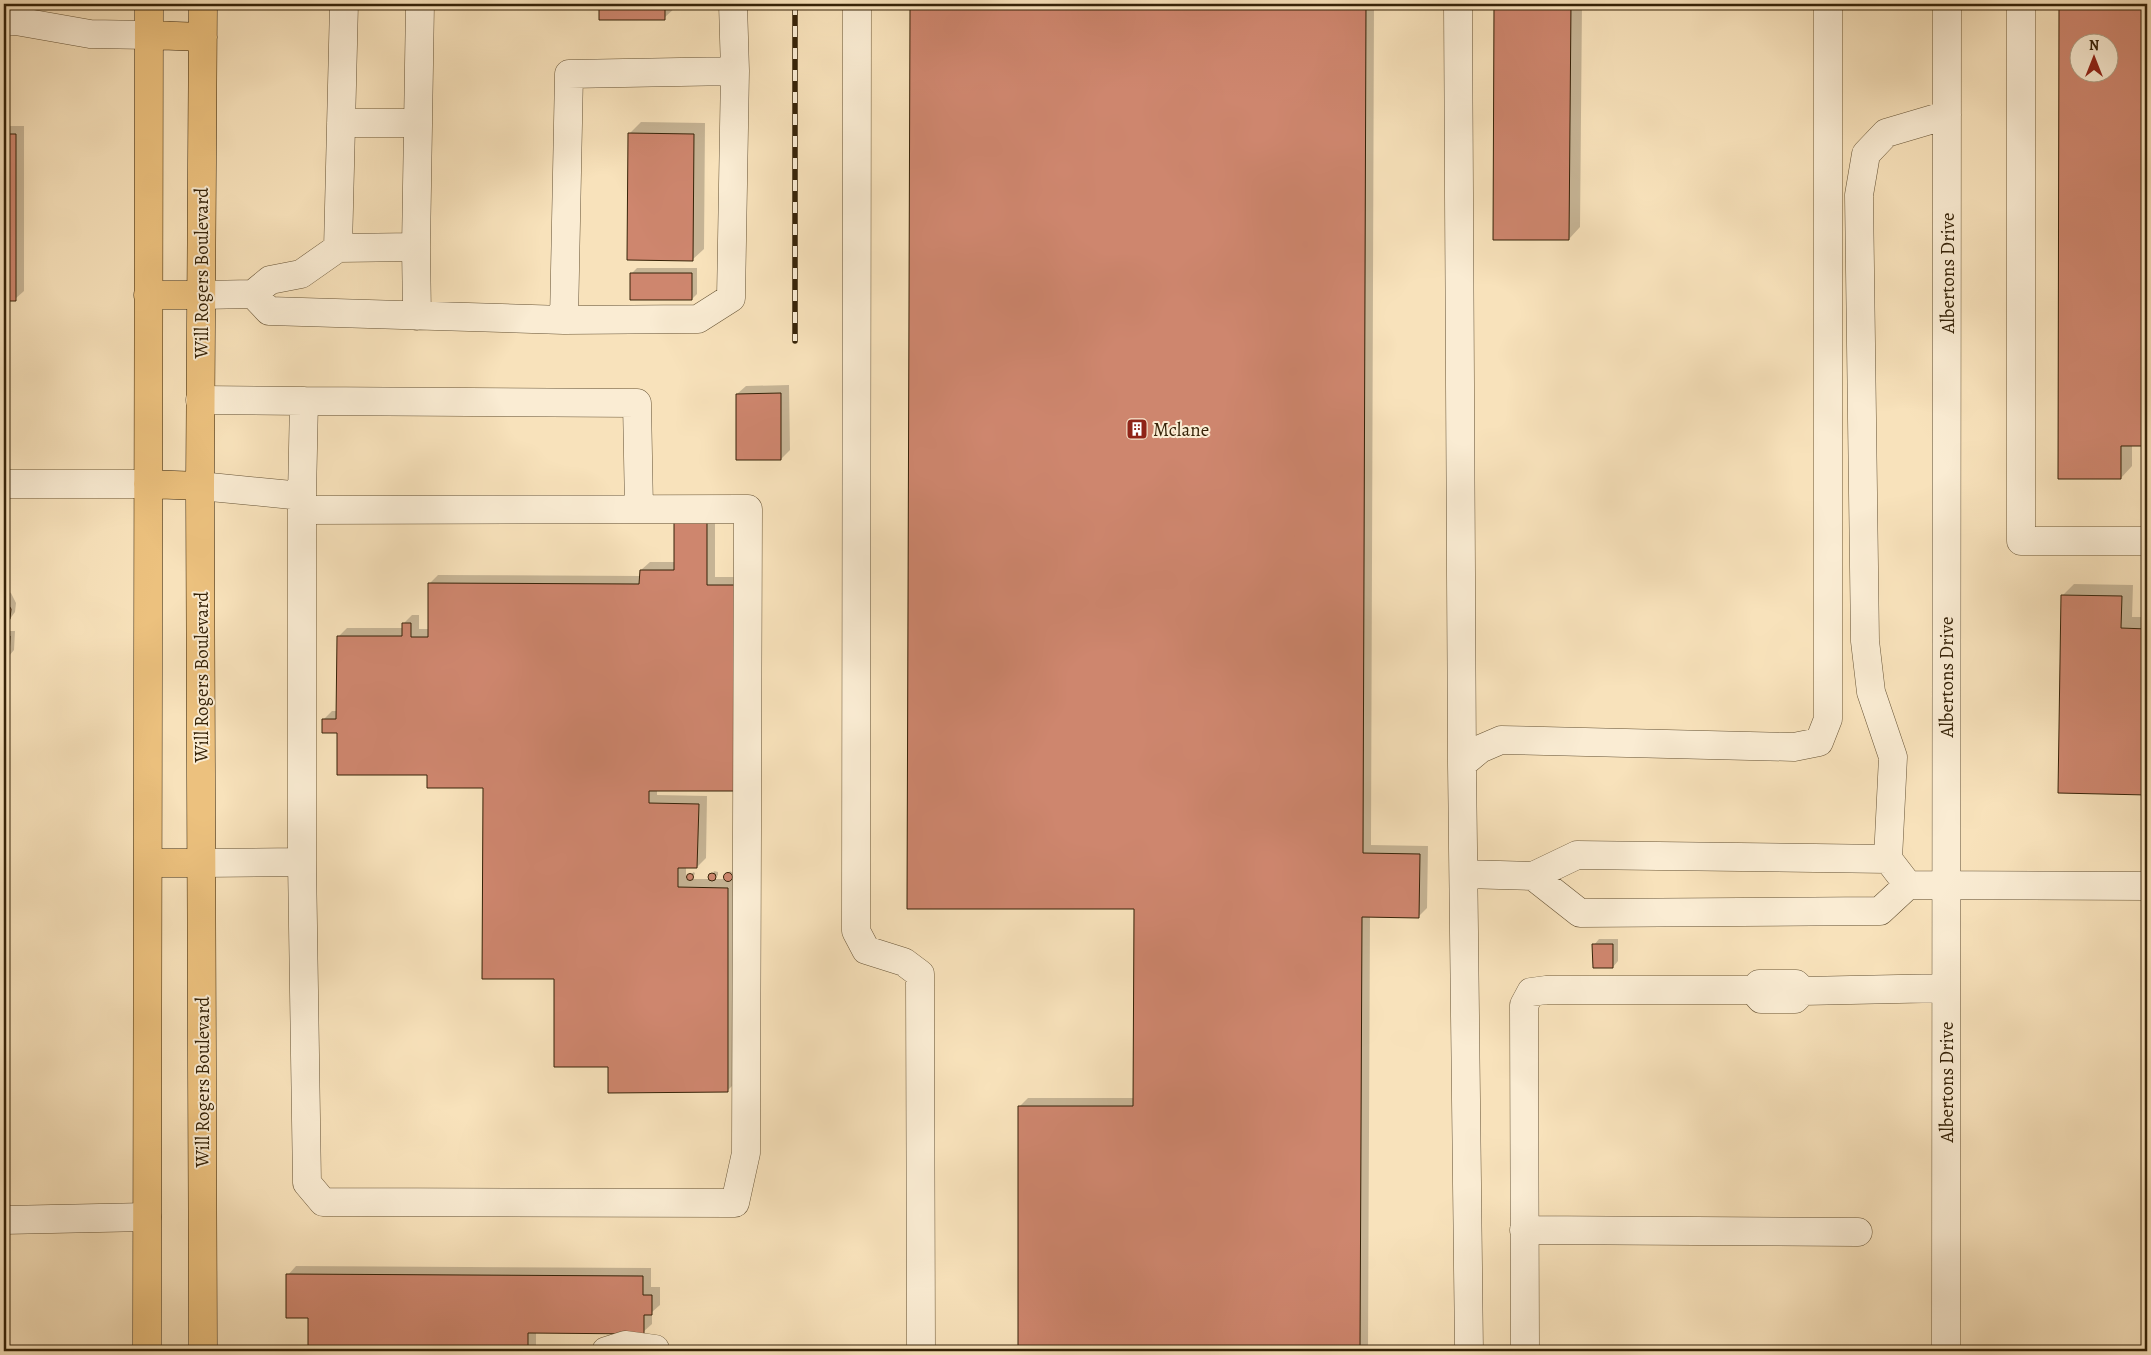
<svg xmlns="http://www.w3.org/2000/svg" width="2151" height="1355" viewBox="0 0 2151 1355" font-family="Alegreya,serif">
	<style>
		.shadow { fill: #0003; fill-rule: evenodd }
		.building { fill: #ce866e; stroke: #362308; fill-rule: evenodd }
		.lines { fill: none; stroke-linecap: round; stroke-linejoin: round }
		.minor-casing { stroke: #665335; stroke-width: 29 }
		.major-casing { stroke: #362308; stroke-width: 29 }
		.minor { stroke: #faecd3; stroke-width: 28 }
		.major { stroke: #ecc17e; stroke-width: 28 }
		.rail-casing { stroke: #362308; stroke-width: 5.5 }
		.rail { stroke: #faecd3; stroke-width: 4; stroke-dasharray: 11; stroke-linecap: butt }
		.labels { text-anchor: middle; stroke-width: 4; stroke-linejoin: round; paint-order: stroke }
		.street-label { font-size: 19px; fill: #362308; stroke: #faecd3 }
		.poi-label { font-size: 19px; fill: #362308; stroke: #faecd3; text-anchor: start }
	</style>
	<rect width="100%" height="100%" fill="#f8e2bb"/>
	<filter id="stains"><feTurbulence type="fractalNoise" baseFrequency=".004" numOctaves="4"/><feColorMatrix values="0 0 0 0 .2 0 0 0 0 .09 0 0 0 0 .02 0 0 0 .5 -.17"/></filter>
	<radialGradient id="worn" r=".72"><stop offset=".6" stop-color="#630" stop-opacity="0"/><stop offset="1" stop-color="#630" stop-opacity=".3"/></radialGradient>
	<path class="shadow" d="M600,4h76v3l-12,11h-64z
		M912,4h462l-3,841 57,1 -1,62 -8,8h-49l-2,435h-349l1,-245 8,-8h107v-190l-226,-1z
		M1496,4h86l-2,223 -11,12 -75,-1z
		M2060,4h87v441h-15v21l-11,12h-62zM2078,42h30v30h-30z
		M4,78v48h20v165l-9,8h-11z
		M641,122l64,1 -1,126 -12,11 -63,-126z
		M637,268h60v26l-5,5 -61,-25z
		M789,385l1,65 -9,9 -44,-65 9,-8z
		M715,514v63h28l-86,213v5l50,1 -1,62 -9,9h-11v12h24l4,-8 4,1v3l-4,4h10l6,-8 3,2 -3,6h7l-1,203 -9,9 -118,-26 -54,-87 -71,-191 -55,-14 -90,-41 -16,-12 9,-9h6v-74l9,-9h56v-4l9,-9h7v14h10v-45l9,-9 203,1v-6l9,-8h25v-40z
		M2074,584l59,1 -1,32h15v176l-88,-1 3,-196z
		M4,589l7,4 5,10 -1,9 -8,11v8h8l-1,19 -5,6h-5z
		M694,872l1,2 -4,4 -3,-2z
		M1599,939h19v22l-5,6 -19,-22z
		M296,1266l355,2v19h9v18l-8,7v12l-9,8h-107v19h-227v-35l-21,-41z"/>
	<path class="building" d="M599,4h66v16h-66z
		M910,4h456l-3,849 57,1 -1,64 -57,-1 -2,434h-342v-245h115l1,-197h-227z
		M1494,4h77l-2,236h-76z
		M2059,4h88v442h-26v33h-63zM2078,42h30v30h-30z
		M628,133l66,1 -1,127 -66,-1z
		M4,134h12v167h-12z
		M630,273h62v27h-62z
		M781,393v67h-45v-66z
		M674,521l33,1v63h28l-1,206h-85v12l50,1 -2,64h-19v19l50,1v204l-120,1v-26h-54v-88h-72l1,-191h-56v-13h-90v-42h-15v-14h14l1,-83h65v-13h9v14h17v-54l211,1 1,-14h34z
		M2061,595l61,1 -1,32 26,1v166l-89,-2z
		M4,597l7,12 -1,10 -6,8z
		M4,636h6l-1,21h-5z
		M723.5 877a4.5 4.5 0 1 1 9 0a4.5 4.5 0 1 1-9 0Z
		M708 877a4 4 0 1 1 8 0a4 4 0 1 1-8 0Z
		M686.5 877a3.5 3.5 0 1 1 7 0a3.5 3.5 0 1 1-7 0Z
		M1592,944h21v24h-20z
		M286,1274l357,2v19h9v20h-8v19l-116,-1v18h-220v-33h-22z"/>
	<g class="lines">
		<g class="minor-casing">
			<path id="minor" d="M857,4l-1,927 10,19 38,12 16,12 1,377
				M1458,4l4,760
				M2021,4v537h126
				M4,22l12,-1 74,13 59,1
				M341,123h76
				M416,247l1,69
				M338,248l6,-244
				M253,294l16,17 295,9 134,-1 33,-21 4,-227 -2,-67
				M201,295l52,-1 17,-14 31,-6 37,-26 78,-1 4,-243
				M564,320l5,-246 166,-3
				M200,400l104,1 -2,95
				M304,401l333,2 2,106
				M4,484h144
				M200,486l102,10v366l5,321 16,19 412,1 11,-50 2,-644 -446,1
				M1888,859l5,-102 -22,-65 -6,-51 -6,-446 7,-41 20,-21 61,-18
				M201,863l101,-1
				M1464,874l69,2
				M1908,885l-20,-26 -311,-4 -44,21 47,37 300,-2 28,-26 239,1
				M1803,991l-8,8h-34l-8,-9 6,-6h37l7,7 143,-3
				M4,1220l143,-3
				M1524,1230l334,2
				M606,1351l19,-6 30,4 1,2
				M1469,1351l-7,-587 18,-15 21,-9 293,7 25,-5 9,-23v-715
				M1525,1351l-1,-346 7,-13 15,-2h207
				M1946,1351l1,-1347"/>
		</g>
		<g class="major-casing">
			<path id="major" d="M149,35l54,2
				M148,295h53
				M148,484l52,2
				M148,863h53
				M147,1351l2,-1347
				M203,1351l-3,-865 3,-482"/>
		</g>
		<use href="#minor" class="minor"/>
		<use href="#major" class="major"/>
		<g class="rail-casing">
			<path id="rail" d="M795,4v337"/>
		</g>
		<use href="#rail" class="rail"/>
	</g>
	<defs>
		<g id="building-square" transform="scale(1.125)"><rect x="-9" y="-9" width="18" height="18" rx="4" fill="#8f2418" stroke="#faecd3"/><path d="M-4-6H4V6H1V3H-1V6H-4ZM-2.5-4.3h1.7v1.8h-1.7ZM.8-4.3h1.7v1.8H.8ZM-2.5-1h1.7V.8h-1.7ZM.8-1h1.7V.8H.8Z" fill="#fff"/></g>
	</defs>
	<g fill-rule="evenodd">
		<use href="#building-square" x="1137" y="429"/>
	</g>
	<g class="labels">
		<g class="street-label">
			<text transform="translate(201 273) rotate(-90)" y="7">Will Rogers Boulevard</text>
			<text transform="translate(1947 273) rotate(-90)" y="7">Albertons Drive</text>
			<text transform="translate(201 677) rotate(-90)" y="7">Will Rogers Boulevard</text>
			<text transform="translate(1946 677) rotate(-90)" y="7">Albertons Drive</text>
			<text transform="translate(202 1082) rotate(-90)" y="7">Will Rogers Boulevard</text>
			<text transform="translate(1946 1082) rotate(-90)" y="7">Albertons Drive</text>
		</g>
		<g class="poi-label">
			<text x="1153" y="436">Mclane</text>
		</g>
	</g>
	<rect width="2151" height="1355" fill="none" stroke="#f8e2bb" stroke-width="20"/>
	<rect x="5" y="5" width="2141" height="1345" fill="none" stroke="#362308" stroke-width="2.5"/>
	<rect x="10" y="10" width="2131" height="1335" fill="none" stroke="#362308"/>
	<g transform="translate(2094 58)"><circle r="24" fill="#faecd3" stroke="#ac9c82"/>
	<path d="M0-4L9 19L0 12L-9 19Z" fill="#8f2418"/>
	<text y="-8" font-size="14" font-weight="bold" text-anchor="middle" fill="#362308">N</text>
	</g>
	<rect width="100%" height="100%" filter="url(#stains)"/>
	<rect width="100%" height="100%" fill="url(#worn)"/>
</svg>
